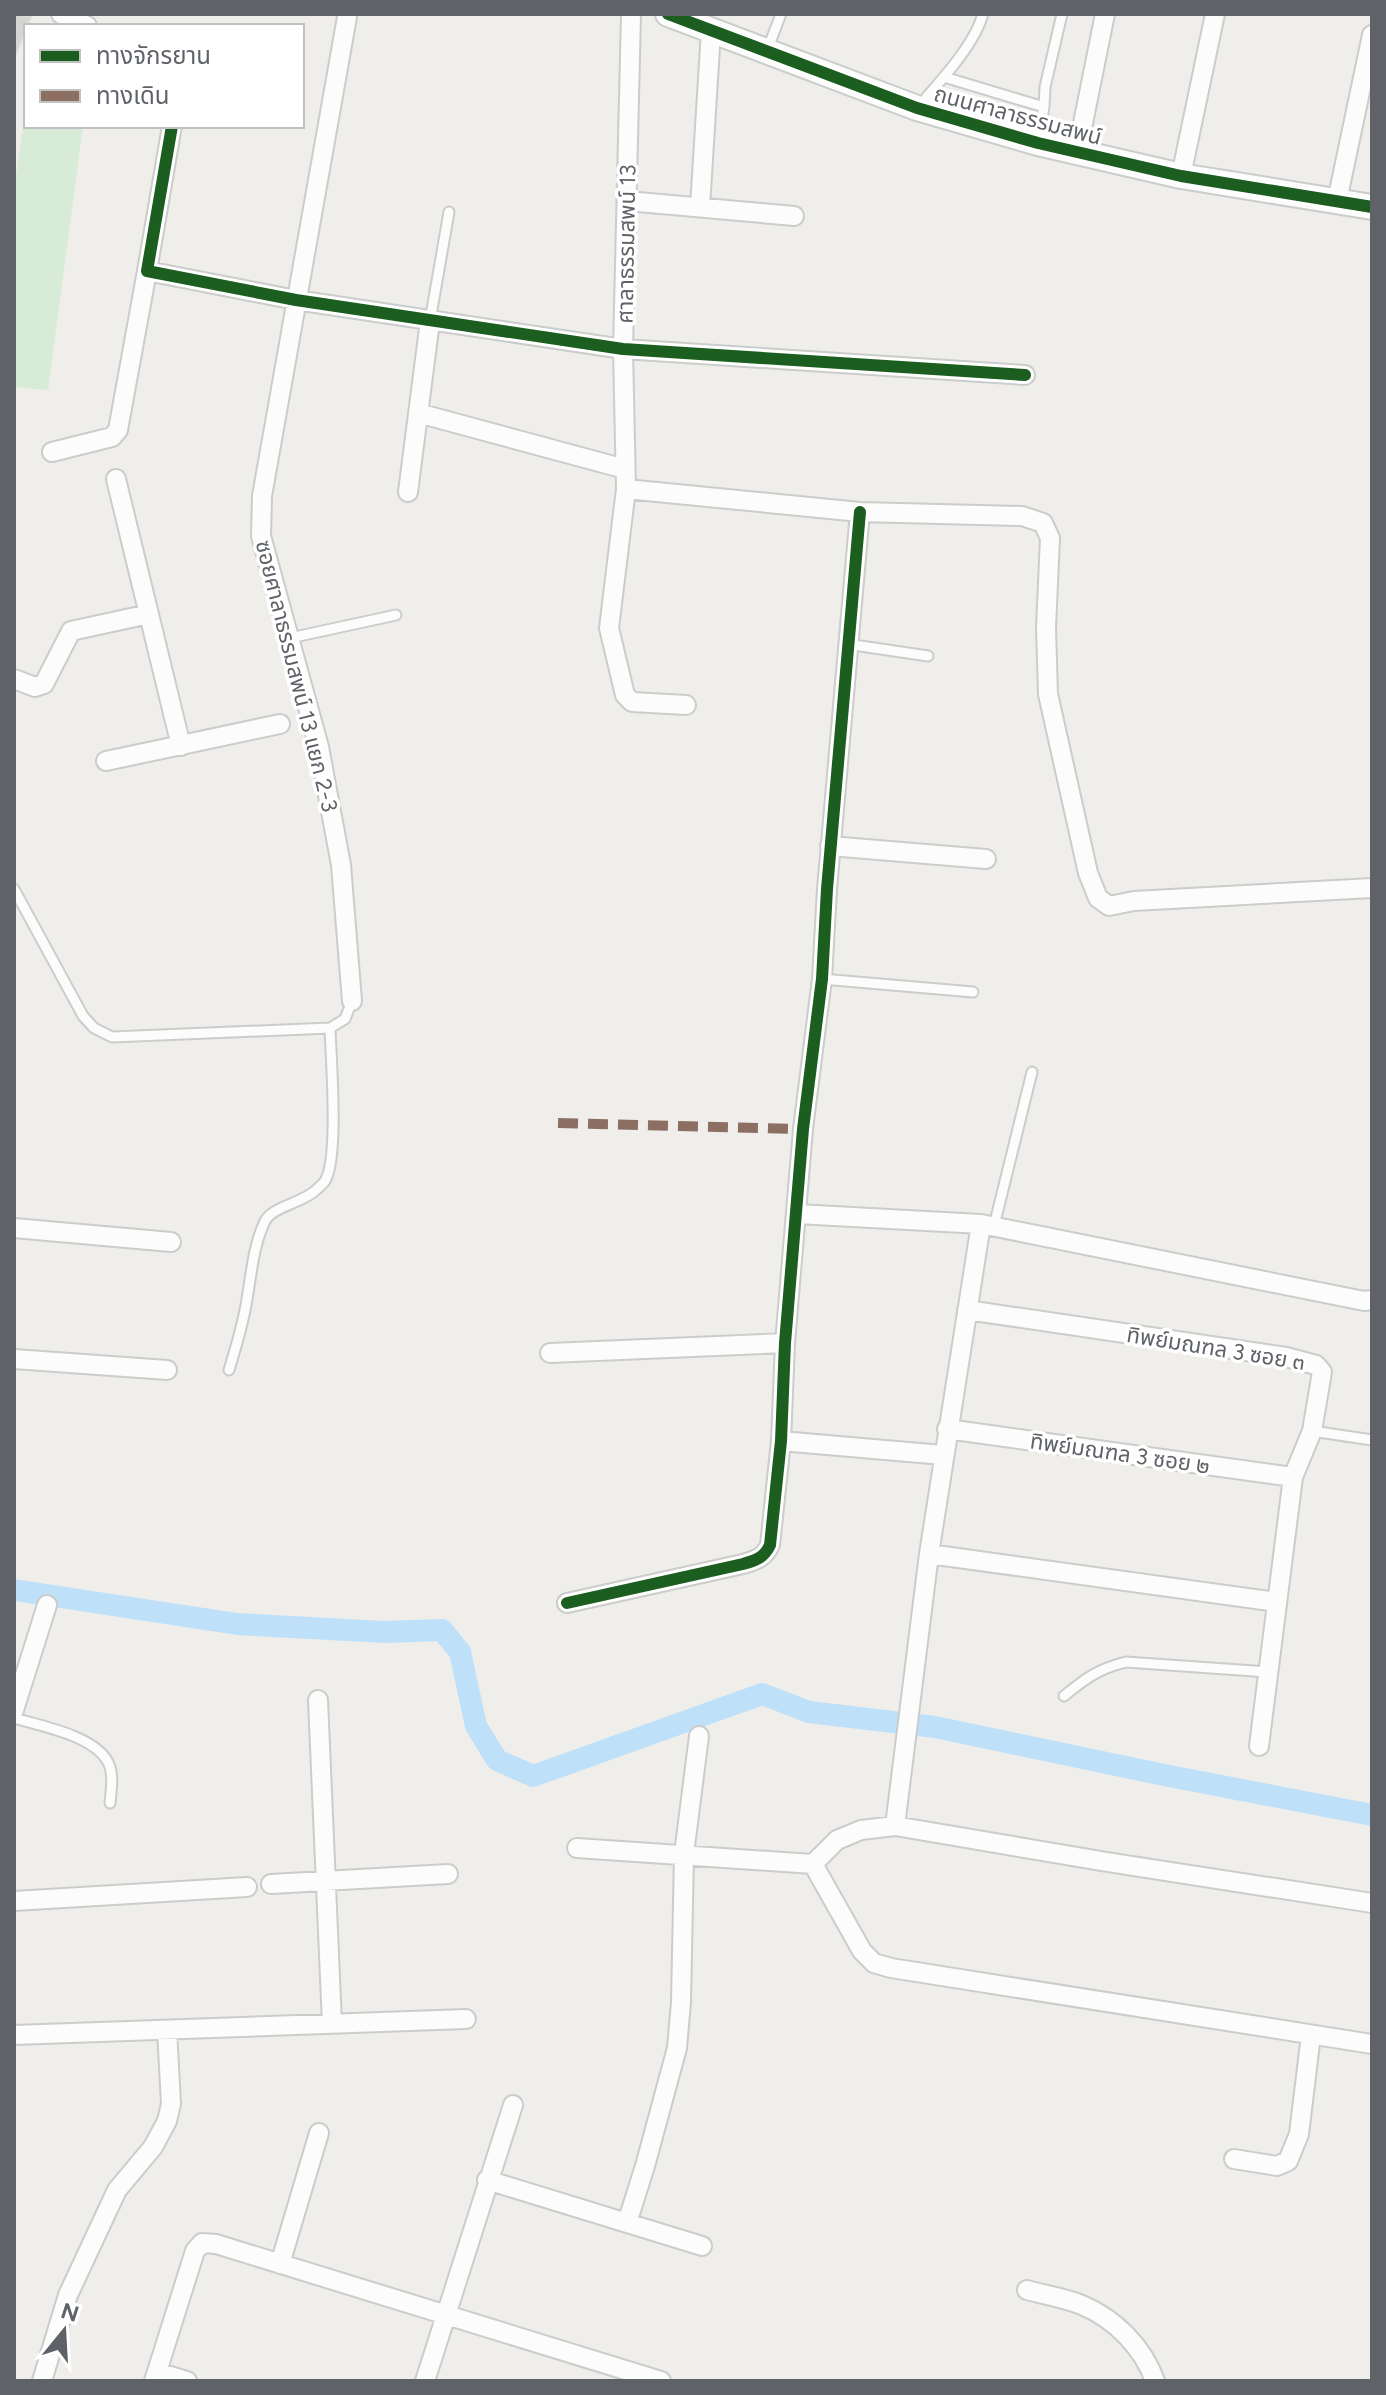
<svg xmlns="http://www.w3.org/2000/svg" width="1386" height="2395" viewBox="0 0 1386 2395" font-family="Figtree,'Noto Sans Thai',sans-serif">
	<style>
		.green { fill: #d8ebd6 }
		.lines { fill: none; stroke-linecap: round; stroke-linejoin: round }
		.canal { stroke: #bfe0f9; stroke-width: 22 }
		.building { fill: #d6d5d3; stroke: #deddd9; stroke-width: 2 }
		.service-casing { stroke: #cbcccc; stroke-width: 13 }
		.minor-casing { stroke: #cbcccc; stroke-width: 22 }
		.tertiary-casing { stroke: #cbcccc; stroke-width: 28 }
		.service { stroke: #fdfcfc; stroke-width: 9 }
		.minor { stroke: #fdfcfc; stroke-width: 18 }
		.tertiary { stroke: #fdfcfc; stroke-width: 24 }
		.quiet { stroke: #8d6e63; stroke-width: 10; stroke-dasharray: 20 10; stroke-linecap: butt }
		.cycleway-casing { stroke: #fff; stroke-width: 17 }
		.cycleway { stroke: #1b5e20; stroke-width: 12 }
		.labels { text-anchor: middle; stroke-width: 7; stroke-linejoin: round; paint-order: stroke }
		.street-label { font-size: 22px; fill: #5f6368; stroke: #fff }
	</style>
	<rect width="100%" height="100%" fill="#efeeea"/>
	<path class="green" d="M26,109v17h57l-35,264 -34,-3v-199z"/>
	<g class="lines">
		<path class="canal" d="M14,1590l223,34 148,8 57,-2 18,22 16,74 21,34 36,16 229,-82 47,18 126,15 229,48 208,40"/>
	</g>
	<path class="building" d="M14,14l17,3 -15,37h-2z"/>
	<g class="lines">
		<g class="service-casing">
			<path id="service" d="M768,48l13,-34
				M944,77l100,30
				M919,106c22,-26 55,-60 64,-92
				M1038,140l6,-33 1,-20 17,-73
				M430,321l19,-109
				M290,638l106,-23
				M847,644l81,12
				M14,889l69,127 11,12 18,9 218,-9 15,-9 7,-18
				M822,979l151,13
				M994,1226l38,-154
				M229,1370c6,-20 12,-39 16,-60 6,-29 7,-62 20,-89 8,-15 38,-18 51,-31 3,-3 7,-6 9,-9 14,-23 6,-121 5,-153
				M1312,1431l60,9
				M1064,1696c22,-18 34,-27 62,-34l142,10
				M14,1718c27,8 76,17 92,41 9,12 5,31 4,44"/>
		</g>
		<g class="minor-casing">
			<path id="minor" d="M61,14l26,12
				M631,14l-8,335 3,140 -17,139 16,67 7,7 54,3
				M347,17l-85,479 -1,40 58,211 22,118 11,136
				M172,126l-25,145 149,29 327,49 402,26
				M1077,153l28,-139
				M1181,176l34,-162
				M627,201l167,15
				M1337,201l35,-166
				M700,207l11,-176
				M418,413l207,56
				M52,452l60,-15 6,-7 29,-159
				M116,479l65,267
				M626,489l234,23 162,4 21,7 7,15 -4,90 2,66 40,179 10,25 11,8 25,-5 238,-13
				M408,492l22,-171
				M14,679l21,8 9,-3 27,-53 78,-17
				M106,761l174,-37
				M830,846l156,13
				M797,1214l184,10 383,77 8,-1
				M14,1228l157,14
				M967,1310l319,47 30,8 6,7 -10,59 -19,46 -34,269
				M550,1353l235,-10
				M14,1359l153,11
				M947,1429l346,48
				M781,1441l162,14
				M929,1554l348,48
				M567,1603l176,-39c13,-4 21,-6 27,-19l11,-104 4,-98 18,-214 19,-150 5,-90 33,-377
				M318,1700l14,324
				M14,1710l33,-105
				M895,1826l34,-272 52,-330
				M577,1848l236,16 24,-24 24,-10 34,-4 212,36 265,41
				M813,1864l49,87 12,12 17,5 481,76
				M271,1884l177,-10
				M14,1901l233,-14
				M14,2035l452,-16
				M1234,2159l43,7 11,-5 11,-27 12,-99
				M487,2180l140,43 18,-57 32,-118 4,-46 3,-148 15,-118
				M627,2223l75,23
				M280,2264l39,-131
				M1027,2290c18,5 38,8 55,15 33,14 61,42 73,76
				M157,2372l30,9
				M42,2381l26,-86 49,-105 36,-43 14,-26 4,-17 -4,-74
				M154,2381l41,-130 7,-8 14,1 445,137
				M425,2381l88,-276"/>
		</g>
		<g class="tertiary-casing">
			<path id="tertiary" d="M668,14l249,94 121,35 143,33 191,31"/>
		</g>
		<use href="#service" class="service"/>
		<use href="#minor" class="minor"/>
		<use href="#tertiary" class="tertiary"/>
		<path class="quiet" d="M558,1123l245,6"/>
		<g class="cycleway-casing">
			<path id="cycleway" d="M668,14l249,94 121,35 143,33 191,31
				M172,126l-25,145 149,29 327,49 402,26
				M567,1603l176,-39c13,-4 21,-6 27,-19l11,-104 4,-98 18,-214 19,-150 5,-90 33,-377"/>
		</g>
		<use href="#cycleway" class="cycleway"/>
	</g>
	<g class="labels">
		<g class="street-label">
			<text transform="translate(1018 115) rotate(15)" y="8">ถนนศาลาธรรมสพน์</text>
			<text transform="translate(626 244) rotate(-89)" y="8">ศาลาธรรมสพน์ 13</text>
			<text transform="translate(297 676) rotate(76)" y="8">ซอยศาลาธรรมสพน์ 13 แยก 2-3</text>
			<text transform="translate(1216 1348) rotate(9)" y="8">ทิพย์มณฑล 3 ซอย ๓</text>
			<text transform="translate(1120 1453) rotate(8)" y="8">ทิพย์มณฑล 3 ซอย ๒</text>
		</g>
	</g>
	<rect width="1386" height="2395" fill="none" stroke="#5f6368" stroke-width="32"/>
	<rect x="24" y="24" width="280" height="104" fill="#ffffff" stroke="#bfc1c3" stroke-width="2"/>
	<rect x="40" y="50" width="40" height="12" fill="#1b5e20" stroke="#bfc1c3" stroke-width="2"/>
	<text x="96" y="64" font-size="24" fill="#5f6368">ทางจักรยาน</text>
	<rect x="40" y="90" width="40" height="12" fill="#8d6e63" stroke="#bfc1c3" stroke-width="2"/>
	<text x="96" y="104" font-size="24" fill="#5f6368">ทางเดิน</text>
	<g transform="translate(64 2331) rotate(18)" stroke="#ffffff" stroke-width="6" paint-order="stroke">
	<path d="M0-6L14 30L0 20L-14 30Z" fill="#5f6368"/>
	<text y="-12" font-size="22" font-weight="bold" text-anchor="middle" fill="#5f6368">N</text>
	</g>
</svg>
